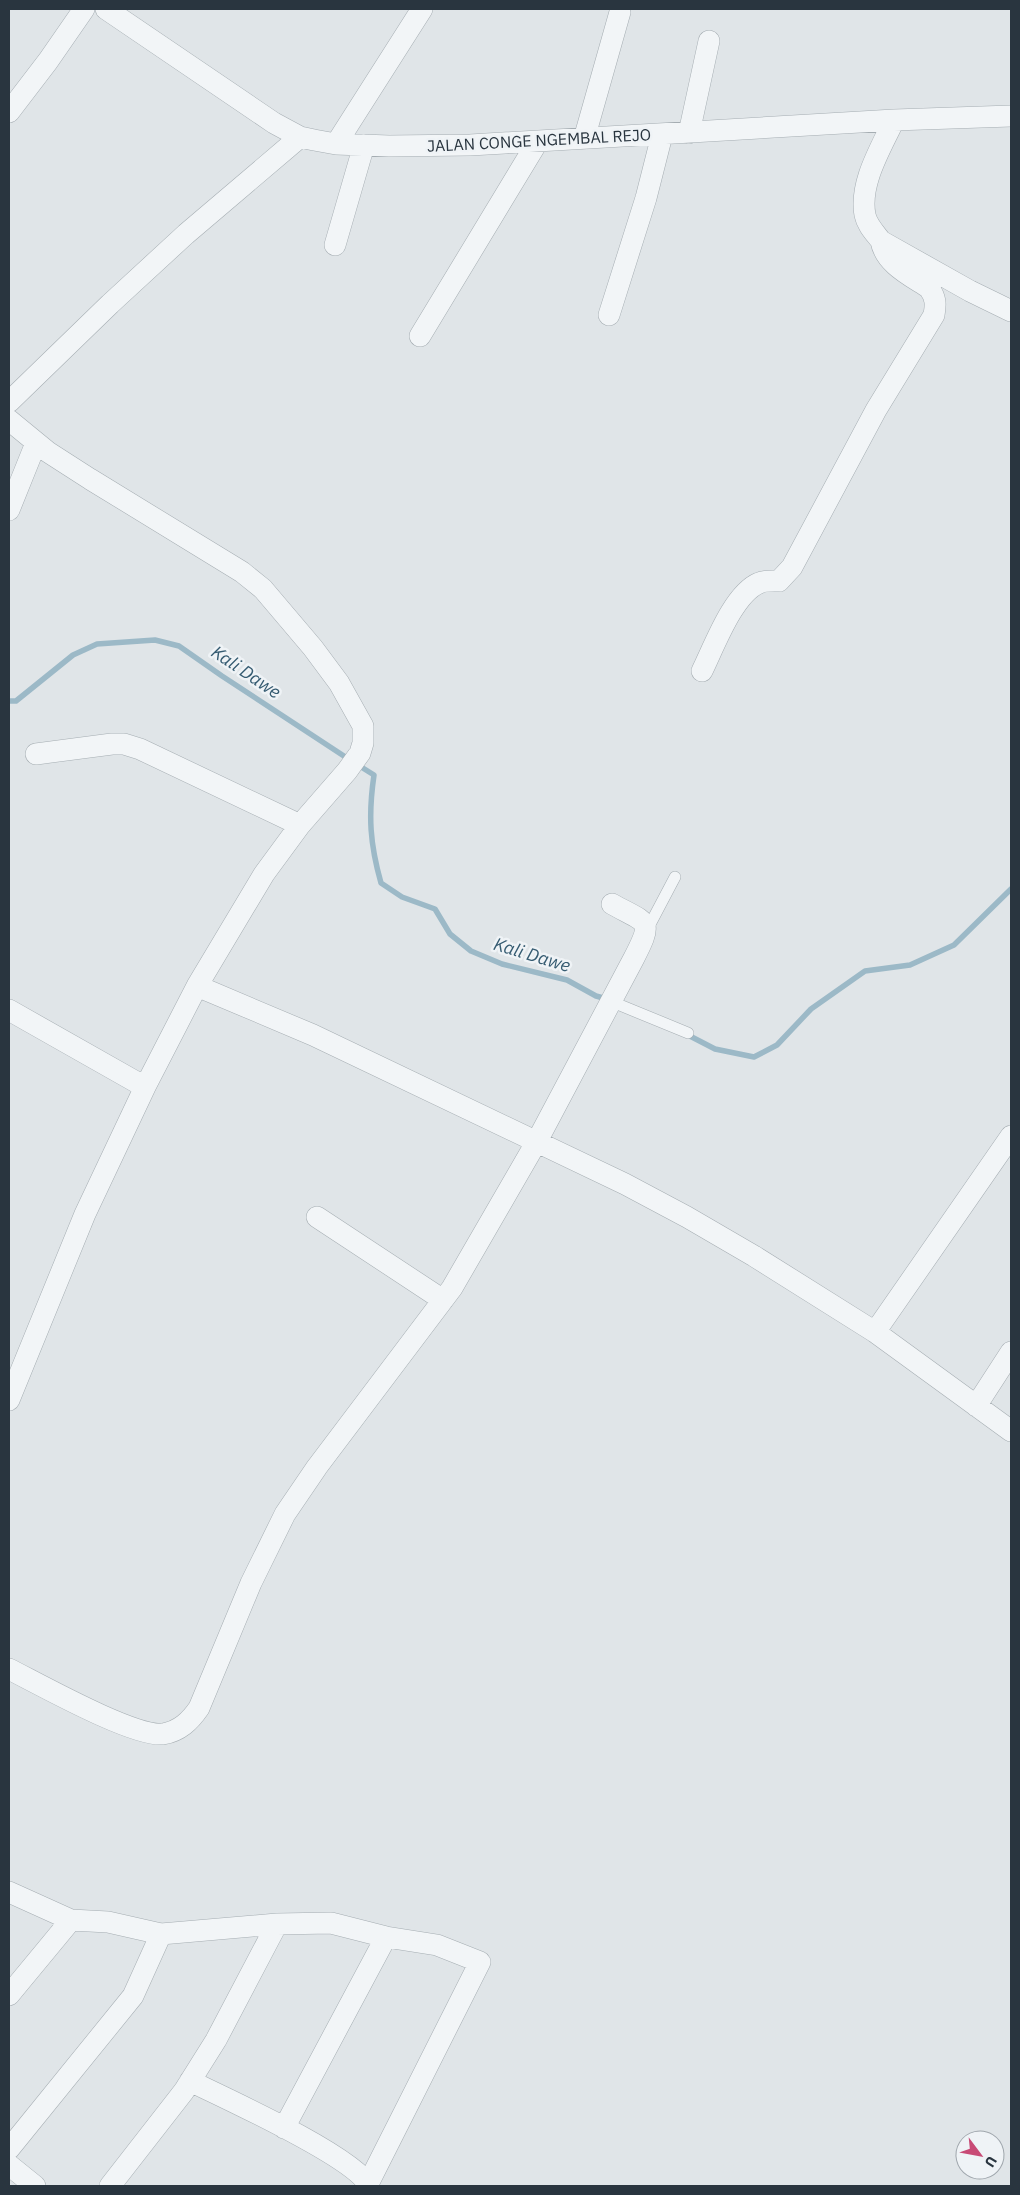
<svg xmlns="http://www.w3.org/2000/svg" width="1020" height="2195" viewBox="0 0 1020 2195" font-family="'IBM Plex Sans',sans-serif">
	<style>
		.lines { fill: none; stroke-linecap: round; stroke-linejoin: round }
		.stream { stroke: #9cb9c7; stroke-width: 5.5 }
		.lane-casing { stroke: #a5adb2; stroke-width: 12 }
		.street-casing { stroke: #a5adb2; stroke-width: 22 }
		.lane { stroke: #f2f5f7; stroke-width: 11 }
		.street { stroke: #f2f5f7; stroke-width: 21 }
		.labels { text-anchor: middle; stroke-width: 5; stroke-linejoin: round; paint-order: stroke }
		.street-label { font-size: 16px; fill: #29353f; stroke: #eff3f6 }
		.water-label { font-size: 18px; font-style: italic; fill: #355b71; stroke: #eff3f6 }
	</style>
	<rect width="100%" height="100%" fill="#e0e5e8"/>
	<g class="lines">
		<path class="stream" d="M9,701h7l57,-46 24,-11 58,-4 24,6 43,30 128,84
			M358,765l16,10c-6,41 -4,69 7,108l21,14 33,12 15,25 21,17 31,13 65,16 29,16 11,3
			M686,1034l29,15 39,8 23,-12 34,-36 54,-38 45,-6 44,-20 57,-56"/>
		<g class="lane-casing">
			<path id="lane" d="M646,932l29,-55
				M610,1001l78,32"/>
		</g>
		<g class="street-casing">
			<path id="street" d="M106,9l168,114 26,14 14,3 22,4 53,2 81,-1 424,-25 117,-4
				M9,112l39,-51 36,-52
				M894,120c-13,28 -35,63 -29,95 2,10 10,18 16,26l89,50 41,20
				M689,133l20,-92
				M584,139l36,-127
				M336,144l86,-135
				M335,245l29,-100
				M609,315l37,-117 16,-63
				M420,336l118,-195
				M9,402l101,-98 76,-70 114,-97
				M9,420l39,32 42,27 152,93 21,17 50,59 26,35 24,43v17l-3,10 -13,18 -47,54 -36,49 -67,112 -52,101 -60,127 -76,186
				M9,510l27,-67
				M702,671c12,-24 31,-77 57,-88 6,-3 13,-2 20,-2l13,-14 84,-157 58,-95c2,-11 2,-17 -5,-27 -18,-12 -44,-24 -48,-47
				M36,754l76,-10h12l16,5 160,76
				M197,986l116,49 312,149 62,33 67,39 121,76 136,99
				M9,1010l136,77
				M317,1217l126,83
				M875,1332l136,-196
				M976,1406l35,-54
				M9,1669c30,15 124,68 154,65 17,-3 27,-13 36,-26l52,-125 34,-69 32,-47 135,-179 85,-147 97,-183c20,-39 14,-34 -22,-54
				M9,1892l62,28 37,2 53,12 116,-10 54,-1 55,14 51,8 43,17 -112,222
				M9,1995l62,-75
				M190,2081c35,17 165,76 179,105
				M284,2128l102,-191
				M9,2149l124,-153 28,-62
				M9,2165l26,21
				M110,2186l74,-95 32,-51 61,-116"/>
		</g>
		<use href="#lane" class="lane"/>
		<use href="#street" class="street"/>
	</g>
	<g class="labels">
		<g class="street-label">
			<text transform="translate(539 140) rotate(-3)" y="6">JALAN CONGE NGEMBAL REJO</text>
		</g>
		<g class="water-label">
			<text transform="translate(246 672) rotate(34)" y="6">Kali Dawe</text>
			<text transform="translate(532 955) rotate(17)" y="6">Kali Dawe</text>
		</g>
	</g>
	<rect width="1020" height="2195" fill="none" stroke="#29353f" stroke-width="20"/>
	<g transform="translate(980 2155) rotate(122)"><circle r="24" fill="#eff3f6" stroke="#a0a7ad"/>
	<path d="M0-4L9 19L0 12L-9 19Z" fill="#c84a75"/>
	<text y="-8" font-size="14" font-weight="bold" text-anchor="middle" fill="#29353f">U</text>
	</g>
</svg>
